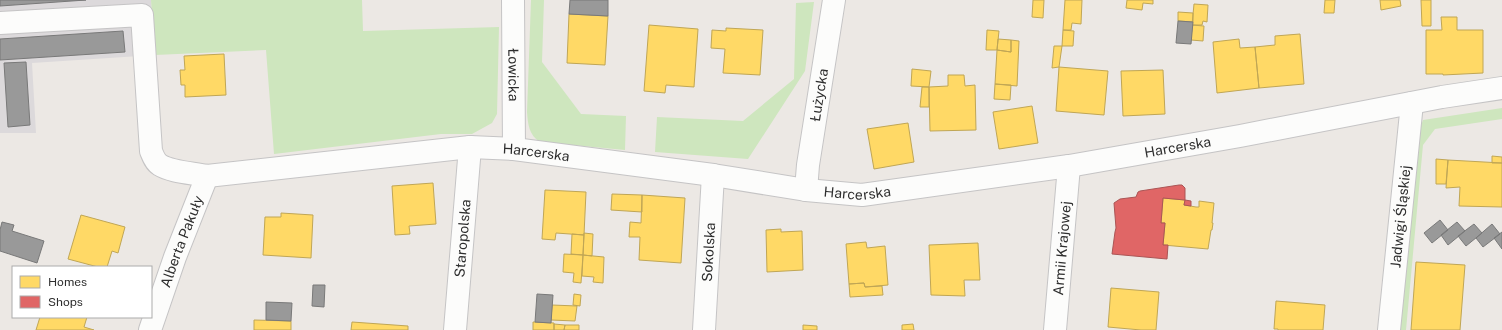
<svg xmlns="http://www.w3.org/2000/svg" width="1502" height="330" viewBox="0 0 1502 330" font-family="'Public Sans',sans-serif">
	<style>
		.industrial { fill: #dcd9db }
		.green { fill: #cee6be }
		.homes { fill: #ffd966; stroke: #c0a655 }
		.shops { fill: #e06666; stroke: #ab5555 }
		.industry { fill: #999; stroke: #797979 }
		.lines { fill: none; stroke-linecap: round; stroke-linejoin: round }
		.minor-casing { stroke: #c5c4c5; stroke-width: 24 }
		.minor { stroke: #fcfcfb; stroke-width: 22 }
		.labels { text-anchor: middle; stroke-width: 4; stroke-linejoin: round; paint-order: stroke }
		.street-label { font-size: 14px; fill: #2e2e2e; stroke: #fff }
	</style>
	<rect width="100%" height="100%" fill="#ece8e4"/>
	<path class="industrial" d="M0,0h151l4,55 -123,8 4,70h-36z"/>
	<path class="green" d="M151,0h211l1,31 136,-4 -2,87 -5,9 -20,11h-31l-167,20 -8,-104 -111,5z
		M531,0h13l-2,62 39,52 45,2 -1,34 -85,-8c-11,-7 -12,-17 -13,-30z
		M814,2l-9,69 -57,88 -93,-7 2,-35 86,4 51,-42 2,-76z
		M1502,108v11l-67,10 -12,16 -17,185h-9l18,-187 8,-23z"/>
	<path class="homes" d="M1033,0h11l-1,18 -11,-1z
		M1065,0h17l-1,24 -9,-1 -1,7h-8z
		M1127,0h26v4l-10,-1 -1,7 -16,-2z
		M1325,0h10l-1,13h-10z
		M1380,0h20l1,6 -20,4z
		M1421,0h10v26h-9z
		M1194,4l14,1 -1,17 -4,-1 -1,4h-10z
		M1178,12l15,1v9l-15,-1z
		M569,14l39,2 -3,49 -38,-2z
		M1441,17h16v13h26v43l-40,2v-1h-17v-44h16z
		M649,25l49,4 -4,58 -28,-2 -1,8 -21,-2z
		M1192,25l12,1 -1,15 -12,-1z
		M726,28l37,2 -3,45 -37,-2 2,-24 -14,-1 1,-18 14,1z
		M987,30l12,1 -2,19h-11z
		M1063,30l11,1 -1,15h-11z
		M1300,34l4,50 -45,4 -4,-41 20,-2v-9z
		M998,39l13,1v12l-14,-2z
		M1239,39l1,9 15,-1 4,41 -42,5 -4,-51z
		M1011,40l8,1 -2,45 -22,-2 2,-34 14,2z
		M1054,46h8l-3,21 -7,1z
		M224,54l2,41 -41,2v-12h-4l-1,-15h5l-1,-14z
		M1059,67l49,4 -4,44 -48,-4z
		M912,69l19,2 -2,16 -18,-1z
		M1163,70l2,44 -42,2 -2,-45z
		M948,75h16l1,11 10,-1 1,45 -46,1 -1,-44 19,-1z
		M995,84l16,1 -1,15 -16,-1z
		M922,87h7v20h-9z
		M1032,106l6,37 -39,6 -6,-37z
		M908,123l6,39 -40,7 -7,-40z
		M1492,156l10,1v6h-10z
		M1436,159l12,1 -2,24h-10z
		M1448,160l54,3v44l-43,-1 1,-19 -14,1z
		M433,183l3,41 -27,2 1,8 -15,1 -3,-49z
		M545,190l41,2 -2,43 -28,-2 -1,7 -13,-1z
		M612,194l30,1v17l-31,-2z
		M642,195l43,3 -4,65 -42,-3 1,-23h-11l1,-15 11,1z
		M1163,198l22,2 -1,5 12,2h3v-6l15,2 -2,20h1l-1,7h-1l-3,19 -45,-4 2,-22h-4z
		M281,213l32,2 -2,43 -48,-3 2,-38h16z
		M81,215l44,12 -7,26 -6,-2 -5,16h-9l-30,-8z
		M781,229v3l21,-1 1,39 -36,2 -1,-42z
		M584,233l9,1 -1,22 -9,-1z
		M572,234l12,1 -1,20 -12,-1z
		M866,242l1,6 18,-2 3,39 -23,2 -1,-4 -15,1 -3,-40z
		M978,243l2,37h-16l1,16 -34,-1 -2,-50z
		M564,254l19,1 -2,28 -8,-1 1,-9 -11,-1z
		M583,255l21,2 -1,26 -10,-1 1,-5 -12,-1z
		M1416,262l49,3 -5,65h-49z
		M864,283l1,4 17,-1 1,9 -33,2 -1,-13z
		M1111,288l48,4 -3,38h-15l-33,-3z
		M574,294l7,1 -1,11 -7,-1z
		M1276,301l49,4 -2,25h-45v-1h-4z
		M552,305l25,1 -2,15 -24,-1z
		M40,317h47l-3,10 10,3h-58z
		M254,320l37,1v9h-37z
		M352,322l56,4v4h-57z
		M533,322l21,1v7h-21z
		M554,324l11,1 -1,5h-10z
		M913,324l1,6h-12v-5z
		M565,325h14v5h-15z
		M803,325l14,1v4h-14z"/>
	<path class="shops" d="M1179,185h3l3,3v12l-22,-2 -2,25h4l-2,22h5l-1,14 -55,-5 3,-22 1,-4 -2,-25 6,-4 16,-2 2,-5 2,-1z
		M1185,200l6,1v5l-7,-1z"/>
	<path class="industry" d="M0,0h86l-86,6z
		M570,0h38v16l-39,-2z
		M1178,21l15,1 -2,22 -15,-1z
		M123,31l2,21 -125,8v-21z
		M26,62l4,63 -22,2 -4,-64z
		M1440,220l8,10 -16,13 -8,-10z
		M2,222l12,3 -2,6 32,10 -7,22 -37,-12v-21z
		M1457,222l8,9 -17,14 -7,-10z
		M1474,224l8,9 -16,13 -8,-10z
		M1492,224l8,10 -17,13 -7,-9z
		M1502,232v17l-8,-11z
		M313,285h12l-1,22 -12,-1z
		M537,294l16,1 -2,28 -16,-1z
		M266,302l26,1 -1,18 -25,-1z"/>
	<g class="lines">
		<g class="minor-casing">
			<g id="minor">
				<path id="s1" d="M513,0l1,149"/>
				<path id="s2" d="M0,23l142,-8 9,136c2,5 4,11 9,14 11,7 34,8 47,11l263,-29 44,2 199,26 93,15 56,5 207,-29 171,-30 202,-39 60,-9"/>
				<path id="s3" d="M806,190l2,-25 26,-165"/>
				<path id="s4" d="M150,330l25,-73 32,-81"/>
				<path id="s5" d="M455,330l15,-183"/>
				<path id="s6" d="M704,330l9,-155"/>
				<path id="s7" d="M1055,330l14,-164"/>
				<path id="s8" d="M1389,330l23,-227"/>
			</g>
		</g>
		<use href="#minor" class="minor"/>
	</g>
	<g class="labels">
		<g class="street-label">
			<text dy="5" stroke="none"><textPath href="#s1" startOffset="75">Łowicka</textPath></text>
			<text dy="5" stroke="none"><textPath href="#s3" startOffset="96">Łużycka</textPath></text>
			<text dy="5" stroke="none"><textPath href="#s2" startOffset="1323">Harcerska</textPath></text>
			<text dy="5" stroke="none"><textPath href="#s2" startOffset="675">Harcerska</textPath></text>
			<text dy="5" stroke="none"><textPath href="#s2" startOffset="999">Harcerska</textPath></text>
			<text dy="5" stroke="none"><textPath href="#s8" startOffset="114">Jadwigi Śląskiej</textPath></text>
			<text dy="5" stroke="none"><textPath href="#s5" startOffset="92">Staropolska</textPath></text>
			<text dy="5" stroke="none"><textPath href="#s4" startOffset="94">Alberta Pakuły</textPath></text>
			<text dy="5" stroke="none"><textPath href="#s7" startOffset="82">Armii Krajowej</textPath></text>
			<text dy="5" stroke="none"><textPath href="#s6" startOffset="78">Sokolska</textPath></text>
		</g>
	</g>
	<rect x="12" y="266" width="140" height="52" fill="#ffffff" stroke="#ababab"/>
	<rect x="20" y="276" width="20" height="12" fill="#ffd966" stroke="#ababab"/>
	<text x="48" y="286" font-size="12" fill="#2e2e2e">Homes</text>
	<rect x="20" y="296" width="20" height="12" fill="#e06666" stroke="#ababab"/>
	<text x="48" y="306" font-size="12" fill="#2e2e2e">Shops</text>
</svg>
